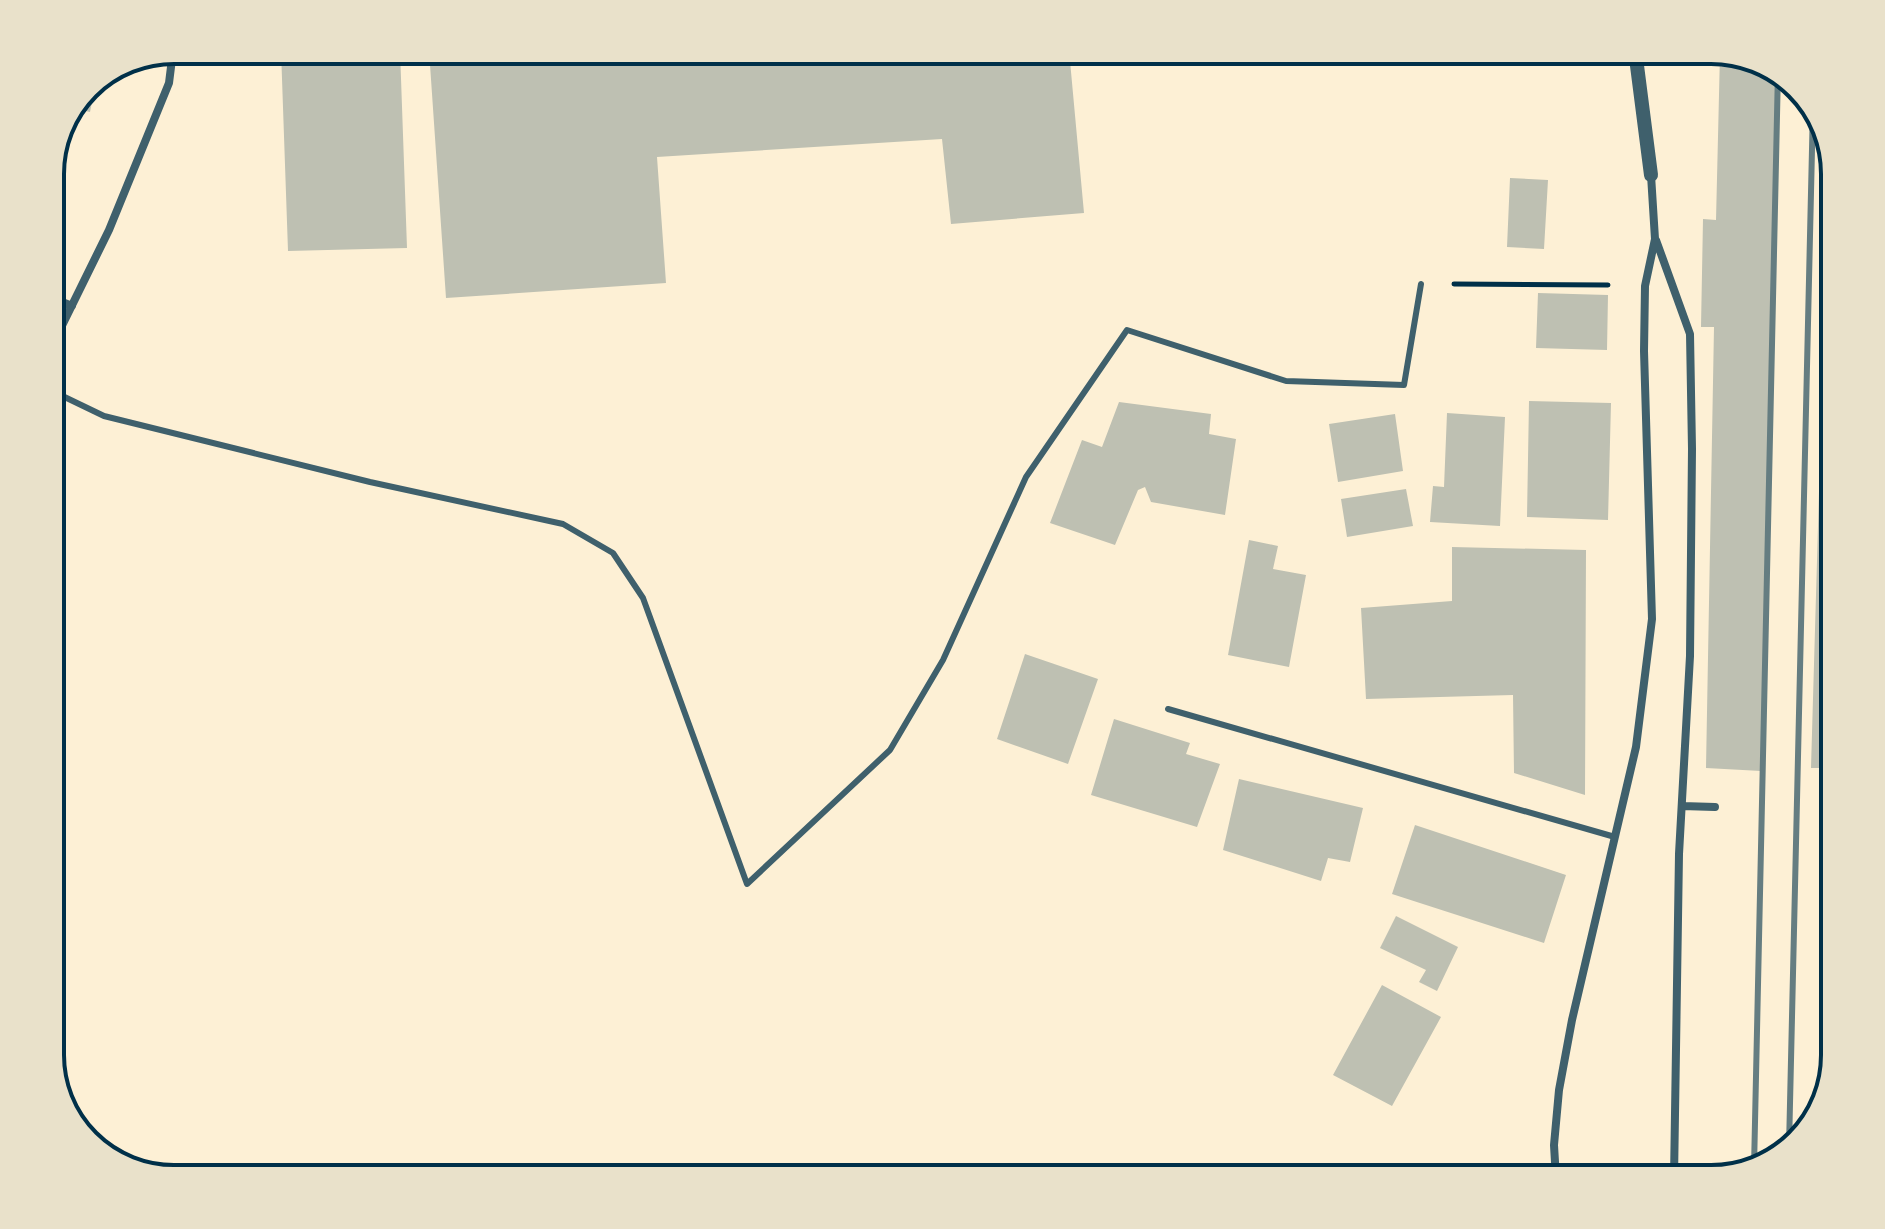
<svg xmlns="http://www.w3.org/2000/svg" width="1885" height="1229" viewBox="0 0 1885 1229" font-family="Lato,sans-serif">
	<style>
		.building { fill: #bec0b2 }
		.lines { fill: none; stroke-linecap: round; stroke-linejoin: round }
		.path { stroke: #003049; stroke-width: 5 }
		.service { stroke: #3f606c; stroke-width: 6 }
		.minor { stroke: #3f606c; stroke-width: 8 }
		.tertiary { stroke: #3f606c; stroke-width: 14 }
		.rail { stroke: #657d81; stroke-width: 6 }
		.rim { fill: none; stroke: #003049; stroke-width: 4 }
	</style>
	<rect width="100%" height="100%" fill="#fdf0d5"/>
	<path class="building" d="M281,50h119l7,198 -119,3z
		M429,50h640l15,163 -133,11 -9,-85 -285,18 9,126 -220,15z
		M1720,53l57,17 -16,701 -55,-3 8,-441h-13l2,-108 13,1z
		M96,82l-6,30 -14,-3 11,-23z
		M1829,146l6,20v602h-24z
		M1510,178l38,2 -4,69 -37,-2z
		M1538,293l70,2 -1,55 -71,-2z
		M1529,401l82,2 -3,117 -81,-3z
		M1119,402l92,12 -2,20 27,5 -11,76 -74,-13 -6,-15 -7,3 -23,55 -65,-22 32,-83 20,7z
		M1447,413l58,4 -5,109 -70,-4 3,-36 11,1z
		M1395,414l8,57 -65,11 -9,-58z
		M1406,489l7,37 -66,11 -6,-38z
		M1249,540l29,6 -5,23 33,6 -17,92 -61,-12z
		M1452,547l134,3 -1,245 -71,-22 -1,-78 -147,4 -5,-91 91,-7z
		M1025,654l73,25 -30,85 -71,-25z
		M1114,719l76,24 -4,11 34,10 -23,63 -106,-32z
		M1239,779l124,29 -13,54 -22,-4 -7,23 -98,-31z
		M1415,825l151,50 -22,68 -152,-49z
		M1396,916l62,31 -21,44 -18,-9 7,-12 -46,-22z
		M1382,985l59,32 -49,89 -59,-31z
		M1425,1167l24,12h-29z"/>
	<g class="lines">
		<path class="path" d="M1454,284l154,1"/>
		<path class="service" d="M50,390l54,26 266,66 193,42 50,29 30,45 104,286 143,-134 53,-90 83,-183 101,-147 159,51 118,4 17,-101
			M1168,709l447,128"/>
		<path class="minor" d="M1656,240l34,94 2,115 -2,207 -11,198 -5,325
			M50,297l22,9
			M50,350l59,-120 60,-147 4,-32
			M1682,806l33,1
			M1556,1179l-2,-34 5,-55 13,-70 64,-273 16,-128 -8,-268 1,-65 10,-47 -4,-64"/>
		<path class="tertiary" d="M1635,50l16,125"/>
		<path class="rail" d="M1789,1147l24,-1041
			M1754,1168l24,-1098"/>
	</g>
	<path d="M0 0H1885V1229H0ZM174 64H1711A110 110 0 0 1 1821 174V1055A110 110 0 0 1 1711 1165H174A110 110 0 0 1 64 1055V174A110 110 0 0 1 174 64Z" fill="#e9e1ca" fill-rule="evenodd"/>
	<path class="rim" d="M174 64H1711A110 110 0 0 1 1821 174V1055A110 110 0 0 1 1711 1165H174A110 110 0 0 1 64 1055V174A110 110 0 0 1 174 64Z"/>
</svg>
